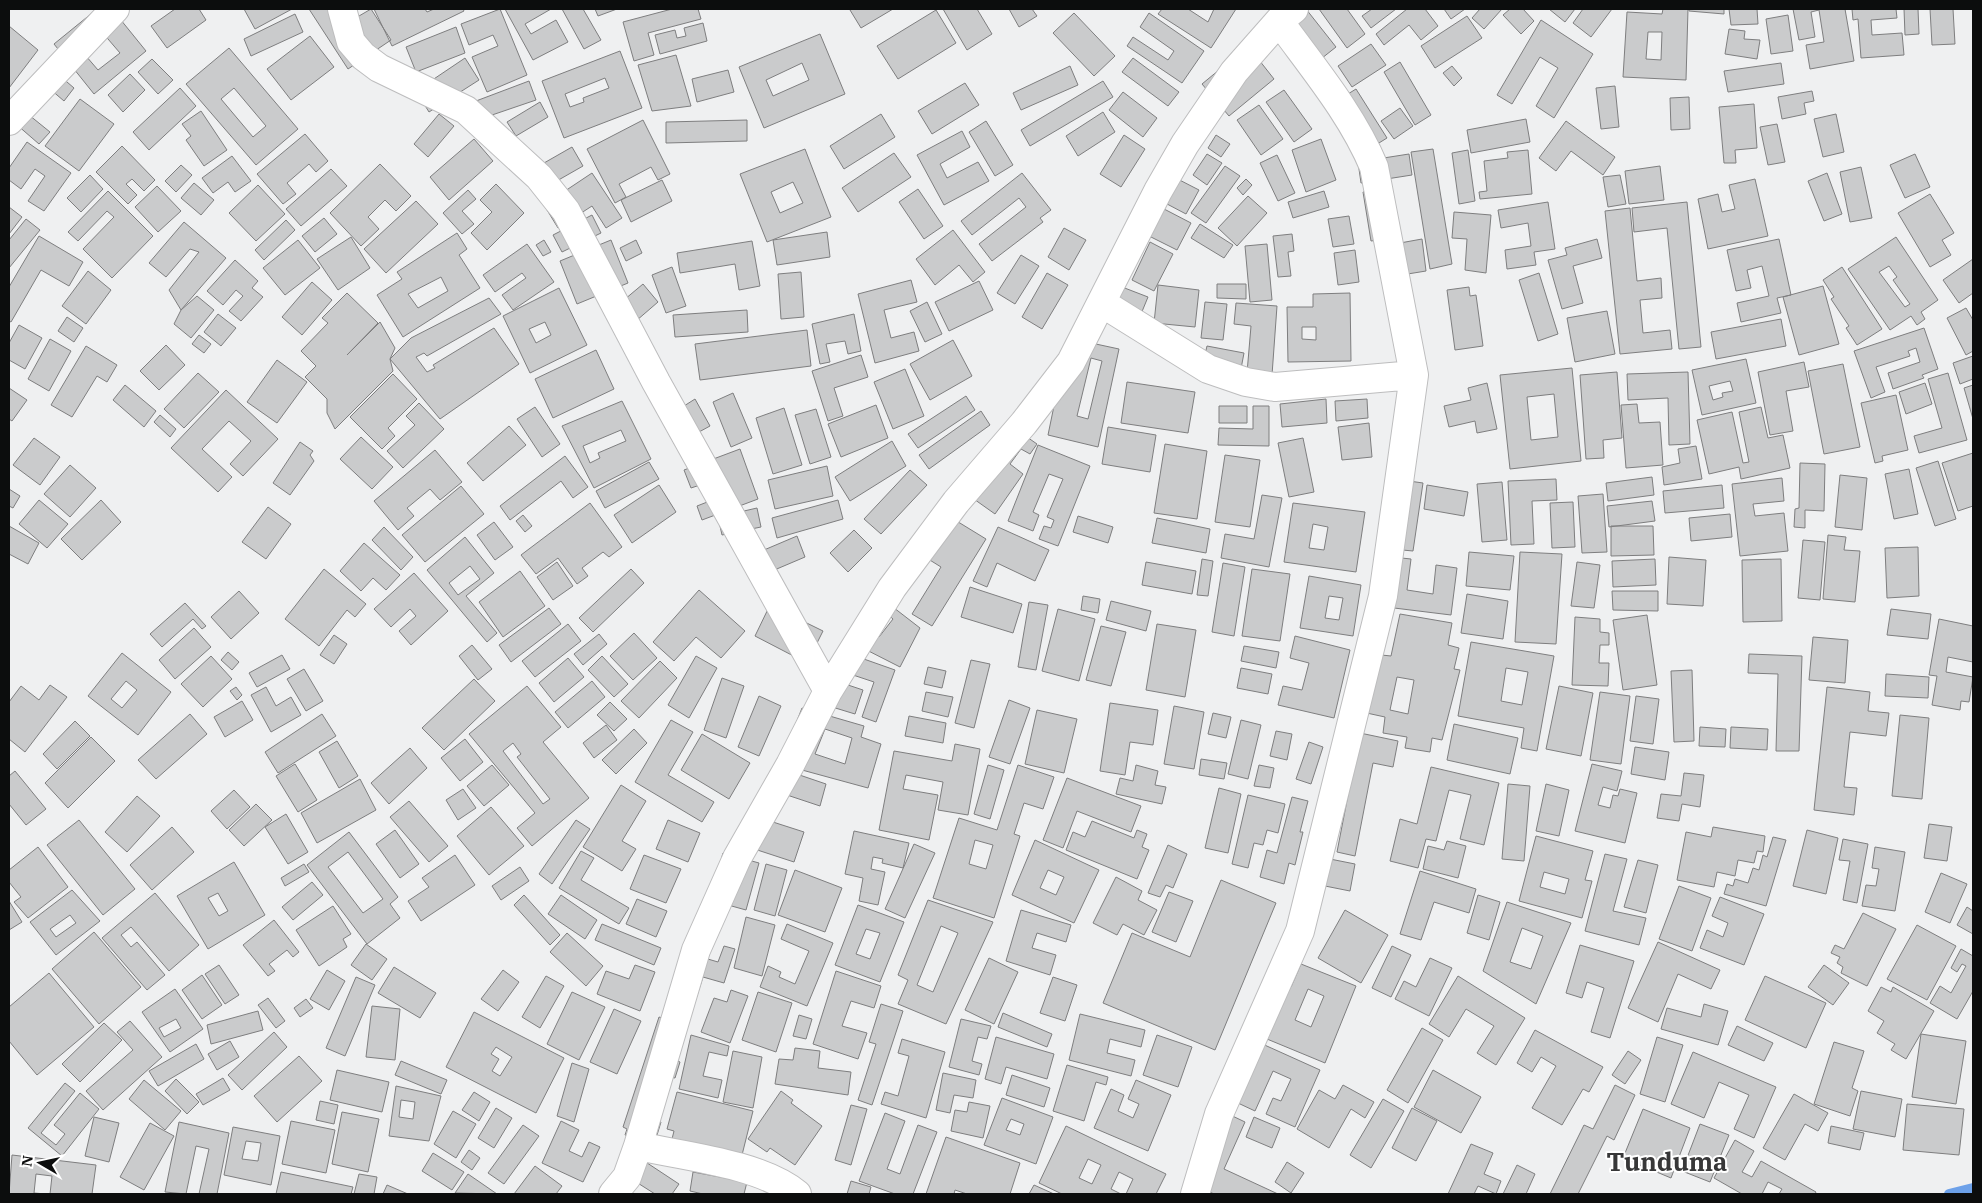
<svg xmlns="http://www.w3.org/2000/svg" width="1982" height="1203" viewBox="0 0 1982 1203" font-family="'IBM Plex Serif',serif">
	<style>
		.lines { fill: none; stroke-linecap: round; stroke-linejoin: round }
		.stream { stroke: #6da1e9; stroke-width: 10 }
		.building { fill: #cacbcc; stroke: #7e7e7f; fill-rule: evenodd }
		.street-casing { stroke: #bdbdbe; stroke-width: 30 }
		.street { stroke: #fff; stroke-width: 28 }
		.labels { text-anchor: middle; stroke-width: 4; stroke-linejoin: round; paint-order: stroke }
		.town-label { font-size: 25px; font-weight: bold; fill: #373738; stroke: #fff }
	</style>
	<rect width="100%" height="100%" fill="#eff0f1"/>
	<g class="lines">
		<path class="stream" d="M1949,1194l24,-6"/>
	</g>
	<path class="building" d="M97,9h15l34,42 -52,43 -40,-50zM102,32l18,21 -22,17 -18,-21z
		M175,9h24l7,11 -39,28 -16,-22z
		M244,9h48l-37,20z
		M309,9h39l-1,14 24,-14 20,31 -43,29z
		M374,9h51l2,3 7,-3h29l1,2 -72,35z
		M500,9l27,66 -40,17 -15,-35 26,-11 -5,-11 -24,10 -8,-21z
		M505,9h46l-26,15 6,10 25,-14 12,22 -35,18z
		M562,9h21l18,31 -17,9z
		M595,9h22l-19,7z
		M672,9h26l3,10 -53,14 6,22 -20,6 -11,-39z
		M852,9h41l-32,19 -11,-18z
		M943,9h34l15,25 -25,16z
		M1009,9h23l5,7 -18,11z
		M1162,9h26l20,13 6,-13h22l-25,39 -53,-34z
		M1306,9l30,38 -29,23 -31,-40z
		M1319,9h28l18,25 -18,14z
		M1372,9h24l-25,19 -9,-12z
		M1407,9h18l13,17 -17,14 -12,-15 -25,20 -8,-11z
		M1444,9h21l-14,10z
		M1480,9h22l-18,20 -12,-11z
		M1510,9h13l11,12 -13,13 -18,-19z
		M1549,9h26l-10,13z
		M1583,9h29l-21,28 -18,-14z
		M1663,9h25l-2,71 -63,-3 4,-65 35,2zM1648,32h14l-1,28 -15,-1z
		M1689,9h35v5l-35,-3z
		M1729,9h39h-11l1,15 -27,1z
		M1793,9h52l9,52 -44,8 -4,-24 18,-3 -5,-32 -8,2 4,25 -16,3z
		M1852,9h44l1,9 -26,2 1,15 30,-2 2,22 -43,3 -3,-39 -5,1z
		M1904,9h14l1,25 -14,1z
		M1930,9h23l2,35 -23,1z
		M936,10l20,33 -58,36 -21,-33z
		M1074,13l41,43 -21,20 -41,-43z
		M1149,13l55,38 -22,32 -55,-37 6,-9 35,23 6,-9 -34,-24z
		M295,14l8,18 -52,24 -7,-17z
		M1788,15l5,36 -22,3 -5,-35z
		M1467,16l15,22 -47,30 -14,-22z
		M1541,20l52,34 -39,64 -18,-12 22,-38 -18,-11 -28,47 -15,-9z
		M703,23l4,18 -47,13 -5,-19 20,-5 2,8 9,-2 -2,-8z
		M9,26l29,24 -29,38z
		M456,27l9,26 -49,19 -10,-25z
		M1729,29l16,2 -1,8 16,1 -3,19 -32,-5z
		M820,34l25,60 -81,34 -25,-61zM802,63l7,17 -36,16 -7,-16z
		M310,36l24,31 -43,33 -24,-31z
		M1371,44l15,21 -34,22 -14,-21z
		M1248,46l26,33 -45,37 -27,-32z
		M229,48l69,81 -42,36 -70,-81zM234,88l32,38 -13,11 -32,-38z
		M620,51l22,57 -78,30 -22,-57zM605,78l4,10 -26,10 1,4 -14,5 -5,-13z
		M676,55l15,51 -39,5 -14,-46z
		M465,58l14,22 -50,32 -13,-21z
		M1133,58l46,34 -11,14 -46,-34z
		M152,59l21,21 -15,14 -20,-22z
		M1400,62l31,53 -16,10 -31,-53z
		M1781,63l3,21 -56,8 -4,-21z
		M46,64l28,24 -10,13 -14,-12 -21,26 21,17 -11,12 -30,-26z
		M1070,66l8,19 -57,25 -8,-17z
		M1452,66l10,12 -8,8 -11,-13z
		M728,70l6,22 -37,10 -5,-23z
		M130,74l15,16 -22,22 -15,-17z
		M529,81l7,19 -44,15 6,16 -30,-27z
		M1103,81l10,16 -83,49 -9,-16z
		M965,83l14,22 -47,29 -14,-23z
		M1615,86l4,41 -18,2 -5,-41z
		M180,88l16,18 -47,44 -16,-18z
		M1356,89l31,49 -21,13 -31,-49z
		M1284,90l28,39 -18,13 -28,-40z
		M1812,91l2,10 -10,2 2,11 -24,5 -4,-22z
		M1123,92l34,26 -14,19 -34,-27z
		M1689,97l1,32 -19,1 -1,-32z
		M80,99l34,25 -35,47 -34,-25z
		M540,102l8,15 -32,19 -9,-14z
		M1754,104l3,44 -22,2 1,13h-12l-5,-56z
		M1259,105l24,34 -22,16 -24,-35z
		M1400,108l13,18 -19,13 -13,-18z
		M201,111l26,39 -23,16 -18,-26 5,-4 -9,-12z
		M1103,112l12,20 -37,24 -12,-20z
		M439,114l15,12 -26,31 -14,-13z
		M881,114l14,23 -51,32 -14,-23z
		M1836,114l8,38 -21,5 -9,-38z
		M1526,119l4,23 -59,11 -4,-23z
		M643,120l27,54 -12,6 -7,-13 -32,17 7,13 -11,6 -28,-54z
		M747,120v21l-81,2v-21z
		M986,121l27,44 -18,11 -26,-44z
		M1566,121l49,36 -12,18 -32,-24 -15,20 -17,-13z
		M1777,124l8,38 -17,3 -8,-38z
		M962,131l8,16 -30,17 7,14 31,-16 11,19 -45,24 -27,-50z
		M305,134l23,27 -12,11 -7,-8 -22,19 9,11 -13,10 -26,-30z
		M1124,135l21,14 -24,38 -21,-13z
		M1216,135l14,9 -9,13 -13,-9z
		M474,139l19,22 -44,39 -19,-23z
		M1321,139l15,41 -30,12 -14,-42z
		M27,142l44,31 -27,38 -16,-10 17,-25 -10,-7 -14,20 -12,-9v-12z
		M122,146l33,34 -11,11 -12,-12 -6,5 11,11 -9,9 -32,-32z
		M572,147l11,19 -35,20 -11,-19z
		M805,149l26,68 -64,25 -27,-68zM793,182l10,21 -23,10 -9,-21z
		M1433,149l19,115 -22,5 -19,-117z
		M1468,150l7,51 -16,3 -7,-51z
		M1528,150l4,44 -52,5 -1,-7 8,-1 -3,-30 24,-3 -1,-6z
		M894,153l17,24 -53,35 -16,-24z
		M1207,154l15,9 -15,22 -14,-10z
		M1409,154l3,21 -51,8 -3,-21z
		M1915,154l15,33 -25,11 -15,-33z
		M1277,155l18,38 -17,8 -18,-38z
		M232,156l19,25 -16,11 -7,-10 -15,11 -11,-15z
		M380,164l31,32 -15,15 -11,-11 -17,17 11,12 -18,17 -31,-33z
		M181,165l11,10 -16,17 -11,-11z
		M1225,166l15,10 -34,47 -15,-10z
		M1660,166l4,34 -35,4 -4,-33z
		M1861,167l11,51 -22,4 -10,-50z
		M331,169l16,17 -46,40 -15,-17z
		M1162,171l37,19 -13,24 -36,-19z
		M592,173l30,45 -16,10 -14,-22 -34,22 -14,-23z
		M1022,173l29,37 -11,8 3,4 -51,39 -13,-17 47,-37 -7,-9 -47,37 -11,-14z
		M1827,173l15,41 -18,7 -16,-40z
		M90,175l13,14 -22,23 -14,-14z
		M1620,175l6,29 -18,3 -5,-30z
		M1246,179l6,6 -9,10 -6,-7z
		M1755,179l13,57 -60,13 -10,-50 20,-5 4,18 13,-3 -6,-24z
		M662,180l10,21 -41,21 -10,-22z
		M194,183l20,17 -13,15 -20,-17z
		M496,184l28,29 -37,37 -16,-17 21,-21 -12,-12z
		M258,185l27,29 -29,27 -27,-28z
		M157,186l24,25 -23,21 -23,-25z
		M918,189l25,37 -19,13 -25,-37z
		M468,190l8,9 -14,12 12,13 -12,10 -19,-21z
		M1376,190l9,49 -14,2 -8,-49z
		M108,191l45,45 -41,42 -29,-29 31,-32 -7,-6 -29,30 -10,-9z
		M1324,191l5,16 -36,11 -5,-16z
		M1930,194l24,39 -12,7 9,15 -21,12 -32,-54z
		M1248,196l19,17 -30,33 -19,-18z
		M1141,197l50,26 -14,27 -50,-25z
		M416,201l22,23 -52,49 -22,-24z
		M1548,202l7,47 -21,3 2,13 -29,4 -2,-19 26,-4 -3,-23 -27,5 -3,-18z
		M1687,202l14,145 -22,2 -12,-121 -33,4 -2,-24z
		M9,207l13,10 -13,17z
		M1630,208l7,73 24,-3 1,20 -22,2 3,33 27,-3 2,19 -52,5 -15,-143z
		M1454,212l37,3 -5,58 -21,-3 2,-31 -15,-1z
		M592,215l9,18 -39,19 -9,-17z
		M1349,216l5,28 -21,3 -5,-28z
		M324,218l13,16 -22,18 -13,-16z
		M26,219l14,11 -31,38v-28z
		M286,220l9,10 -31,30 -9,-10z
		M184,222l42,36 -45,52 -12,-20 30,-38 -9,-3 -24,28 -17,-14z
		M1200,224l33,21 -9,13 -33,-20z
		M1064,228l22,12 -17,30 -21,-13z
		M953,230l32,42 -12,10 -14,-17 -24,20 -19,-26z
		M827,232l3,25 -53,8 -4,-25z
		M457,233l10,16 -8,6 21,33 -77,49 -26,-42 25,-16 -5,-7zM441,277l7,14 -30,17 -10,-14z
		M1292,234l2,17 -6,1 3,24 -13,1 -5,-41z
		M39,236l44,26 -14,24 -28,-16 -30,52 -2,-1v-34z
		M351,237l19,31 -32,22 -21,-31z
		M1896,237l42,63 -17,12 4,7 -8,6 -6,-9 -21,14 -42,-61zM1889,266l8,11 -4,3 17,24 -5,3 -26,-35z
		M1422,239l4,32 -43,7 -5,-31z
		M1597,239l5,19 -29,8 10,37 -21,6 -14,-49 19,-5 -2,-7z
		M1779,239l12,56 -14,3 4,15 -40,9 -4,-19 32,-7 -7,-30 -15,4 4,18 -15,3 -9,-41z
		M298,240l22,28 -35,27 -22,-27z
		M544,240l7,12 -8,4 -7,-11z
		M611,240l17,43 -51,21 -17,-43z
		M636,240l6,13 -16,8 -6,-13z
		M752,241l8,45 -21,4 -4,-26 -55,9 -3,-20z
		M1150,242l23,12 -19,37 -22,-11z
		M527,244l27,38 -41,28 -11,-15 24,-17 -4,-5 -27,19 -12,-17z
		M1267,244l5,56 -22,2 -5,-56z
		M1355,250l4,32 -21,3 -4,-32z
		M1021,255l18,11 -24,38 -18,-11z
		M1973,259v34l-14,10 -16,-23z
		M235,260l23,21 -6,7 11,9 -22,24 -12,-10 14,-15 -7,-6 -13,15 -16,-14z
		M672,267l14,39 -20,7 -14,-38z
		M1842,267l40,62 -25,16 -11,-17 3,-2 -18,-27 3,-2 -11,-17z
		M88,271l23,19 -25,34 -24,-18z
		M801,272l3,45 -23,2 -3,-45z
		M1047,273l21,12 -26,44 -20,-12z
		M1539,273l19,61 -20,7 -19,-61z
		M911,280l6,22 -33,8 7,28 23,-6 5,19 -44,12 -17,-69z
		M979,281l14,29 -44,21 -14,-29z
		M312,282l20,18 -30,35 -20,-18z
		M643,284l15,18 -36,31 -16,-18z
		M1217,284h29v15l-29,-1z
		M1158,285l41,5 -4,37 -41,-4z
		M1823,286l16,58 -40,11 -16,-58z
		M1122,287l26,10 -7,17 -26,-10z
		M1469,287l1,9 6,-1 7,51 -28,4 -8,-60z
		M559,288l28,57 -57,28 -27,-57zM545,322l6,13 -15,8 -7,-14z
		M347,293l31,30 -31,32 33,-33 15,26 -5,11 3,12 -58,58 -8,-16v-14l-22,-22 11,-11 -15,-15 27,-28 -6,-5z
		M1350,293l1,68 -63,1 -1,-55h26v-13zM1302,327h14v13l-14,-1z
		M197,296l17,14 -23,28 -17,-14 7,-14z
		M489,298l12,16 -74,42 -3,-3 -8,4 11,15 8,-4 -2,-3 61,-37 25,36 -79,55 -50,-60 21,-21z
		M927,302l15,32 -17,8 -15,-31z
		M1205,302l22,2 -4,36 -22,-2z
		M1236,303l41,3 -5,69 -25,-2 4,-47 -17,-2z
		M1966,308l7,12v31l-7,4 -19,-37z
		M747,310l1,22 -73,5 -2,-22z
		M1607,311l8,43 -40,8 -8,-44z
		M218,314l18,14 -15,18 -17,-14z
		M854,314l7,37 -13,3 -3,-13 -19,3 4,18 -10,2 -8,-40z
		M67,317l16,11 -9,14 -16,-11z
		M1781,319l5,27 -70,13 -5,-27z
		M19,325l23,13 -17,31 -16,-9v-17z
		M1924,328l14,41 -16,6 2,3 -31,11 -5,-16 32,-11 -4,-14 -8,3 2,5 -34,11 9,25 -14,6 -17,-47z
		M807,330l4,36 -111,14 -5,-36z
		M199,335l12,9 -7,9 -12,-9z
		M1068,338l51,11 -21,98 -50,-12zM1091,358l11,3 -14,58 -11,-3z
		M50,339l21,12 -22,40 -21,-12z
		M953,340l19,36 -42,24 -20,-36z
		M166,345l19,20 -26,25 -19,-19z
		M86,346l31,19 -10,17 -10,-6 -25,41 -21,-12z
		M1207,346l37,7 -4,21 -38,-7z
		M596,350l18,39 -61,29 -18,-39z
		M861,355l7,22 -34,11 9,28 -15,5 -16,-50z
		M1973,356v23l-13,5 -7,-21z
		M1746,359l10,44 -54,12 -10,-45zM1730,381l3,10 -11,2 1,4 -10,3 -4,-14z
		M277,360l30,22 -30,41 -30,-21z
		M1804,362l5,25 -23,4 7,40 -23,4 -12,-63z
		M1843,364l17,83 -36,7 -16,-83z
		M1572,368l9,93 -71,8 -10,-94zM1554,394l4,43 -27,3 -4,-43z
		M905,369l19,47 -31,13 -19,-47z
		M1617,372l5,66 -19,2 1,18 -18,1 -6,-84z
		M1688,372l2,72 -21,1 -1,-47 -40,2 -1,-26z
		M198,373l21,19 -35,36 -20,-19z
		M1948,373l19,67 -48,13 -5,-17 28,-8 -14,-49z
		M393,374l24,25 -29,29 7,8 -13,13 -32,-32z
		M1127,382l68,10 -7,41 -67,-10z
		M1487,383l10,46 -20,4 -2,-12 -26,6 -5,-21 27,-6 -3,-12z
		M1925,383l7,21 -26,10 -7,-22z
		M125,385l31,26 -12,16 -31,-27z
		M1973,385v34l-9,-31z
		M9,388l18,12 -15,21 -3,-2z
		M226,390l52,49 -35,37 -13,-12 21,-23 -22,-20 -27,28 30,28 -14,15 -47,-44z
		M733,393l19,45 -21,9 -18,-45z
		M1896,395l12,55 -26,6 1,5 -8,2 -14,-60z
		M966,396l9,14 -57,38 -10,-14z
		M695,399l15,27 -35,19 -10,-18 24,-13 -5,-8z
		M1326,399l1,24 -45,4 -2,-23z
		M1367,399l1,19 -32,3 -1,-20z
		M622,401l29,58 -57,29 -32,-62zM621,430l5,11 -28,12 2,5 -10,5 -7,-17z
		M419,403l25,26 -41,39 -16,-17 28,-26 -9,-9z
		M1637,404l2,19 21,-1 3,43 -37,3 -5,-63z
		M876,405l12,33 -47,19 -13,-33z
		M1219,406h28v17h-28z
		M1253,406h16v40l-51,-1 1,-17 34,1z
		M535,407l25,37 -18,13 -25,-38z
		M1761,407l7,31 15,-3 7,33 -49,11 -2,-12 -30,7 -12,-54 35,-8 11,51 6,-1 -10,-50z
		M784,408l18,57 -29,9 -17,-56z
		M816,409l15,48 -21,7 -15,-49z
		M981,411l9,14 -61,44 -10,-14z
		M160,415l16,14 -6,8 -16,-15z
		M1369,423l3,34 -30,3 -4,-33z
		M509,426l17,19 -43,36 -16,-18z
		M1011,426l26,18 -7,10 -9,-5 -11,15 13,10 -28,40 -31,-22z
		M1108,427l48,8 -6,37 -48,-8z
		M361,437l32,30 -21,22 -32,-30z
		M34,438l26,19 -20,28 -27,-20z
		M1303,438l11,54 -25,5 -11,-54z
		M892,441l14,25 -56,35 -15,-24z
		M300,442l13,9 -3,4 4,6 -24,34 -17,-12z
		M1165,444l42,7 -10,68 -43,-6z
		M1038,445l52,21 -32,80 -19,-7 5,-13 7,2 3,-8 -7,-3 16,-38 -14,-5 -16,38 6,3 -6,16 -25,-10z
		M1696,446l6,33 -38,6 -2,-18 18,-4 -2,-14z
		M740,449l18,50 -56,21 -5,-14 18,-7 -6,-17 -18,6 -7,-18z
		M435,450l27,32 -22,18 -10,-11 -23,19 7,8 -16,14 -24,-29z
		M1973,453v53l-15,5 -16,-48z
		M1225,455l35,5 -10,67 -35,-5z
		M565,456l23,31 -15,11 -12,-17 -51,39 -10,-14z
		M1938,461l18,58 -21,7 -19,-58z
		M649,462l10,17 -54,29 -9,-17z
		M1800,463l25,1 -1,47 -19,-1v18l-11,-1 1,-18 4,-1z
		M70,465l26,23 -26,29 -26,-23z
		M827,466l6,30 -58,13 -7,-29z
		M1909,469l9,45 -24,5 -9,-45z
		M910,470l17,15 -46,49 -17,-15z
		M1840,475l27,3 -5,52 -27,-3z
		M1652,477l2,18 -46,6 -2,-18z
		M1782,478l2,23 -31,3 2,12 29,-3 4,38 -48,5 -8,-72z
		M1556,479l1,21 -25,1 2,43 -23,1 -3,-64z
		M1402,480l21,3 -10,68 -21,-2z
		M1502,482l5,58 -25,2 -5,-58z
		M659,485l17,27 -44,31 -18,-28z
		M1427,485l41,7 -4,24 -40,-7z
		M1722,485l2,23 -59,5 -2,-22z
		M461,486l23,28 -59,48 -23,-27z
		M9,489l11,7 -7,12 -4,-2z
		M1603,494l4,58 -25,1 -4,-57z
		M1262,495l20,3 -13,69 -48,-9 4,-24 29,5z
		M39,500l29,24 -21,24 -28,-24z
		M101,500l20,22 -39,38 -21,-21z
		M838,500l5,19 -66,19 -5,-20z
		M1652,501l3,20 -46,6 -2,-21z
		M1573,502l2,45 -23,1 -2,-45z
		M590,503l32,44 -13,10 -6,-5 -21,16 6,8 -11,8 -19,-26 -22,16 -15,-19z
		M1293,503l72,9 -9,60 -72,-10zM1313,524l15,3 -4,23 -15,-2z
		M268,507l23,17 -25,35 -24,-17z
		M757,508l4,19 -39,8 -4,-18z
		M937,509l49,30 -54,87 -20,-12 29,-47 -16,-10z
		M1730,514l2,23 -41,4 -2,-23z
		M523,515l9,11 -7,6 -9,-11z
		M1078,516l35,11 -5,16 -35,-11z
		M1157,518l53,11 -4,24 -54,-10z
		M494,522l19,25 -18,13 -18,-25z
		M9,526l30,17 -11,21 -19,-10z
		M1611,526h42l1,29 -43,1z
		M384,527l29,30 -12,13 -29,-30z
		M998,527l51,23 -14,31 -38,-18 -10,24 -14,-6z
		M854,530l18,18 -24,24 -18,-19z
		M1828,535l18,2 -2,13 16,1 -5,51 -32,-3z
		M797,536l8,21 -33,14 -8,-21z
		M465,537l29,36 -28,23 31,37 -10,9 -60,-72zM470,566l10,13 -22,16 -9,-12z
		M1803,540l22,2 -5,58 -22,-2z
		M364,543l36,32 -14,15 -13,-12 -12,13 -21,-20z
		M1918,547l1,49 -32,2 -2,-50z
		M1469,552l45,4 -4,34 -44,-4z
		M1520,552l42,2 -6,90 -41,-2z
		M1392,557l19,2 -4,31 26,4 3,-29 21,3 -6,47 -65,-8z
		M1669,557l37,3 -3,46 -36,-2z
		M1202,559l11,2 -5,35 -11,-1z
		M1655,559l1,26 -43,2 -1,-26z
		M1781,559l1,62 -39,1 -1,-62z
		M557,562l16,24 -20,14 -16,-23z
		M1146,562l50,9 -4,23 -50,-9z
		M1577,562l23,3 -6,43 -23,-2z
		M1223,563l22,4 -11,69 -22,-4z
		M324,569l42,35 -11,13 -8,-7 -28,36 -34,-27z
		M631,569l13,14 -51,49 -14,-14z
		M1252,569l38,5 -10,67 -38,-5z
		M520,571l25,35 -42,31 -24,-35z
		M414,573l34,38 -37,34 -12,-14 17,-15 -6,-7 -19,18 -17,-18z
		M1309,576l52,9 -8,51 -53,-8zM1329,596l14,2 -4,22 -14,-2z
		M970,587l52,17 -9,29 -52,-16z
		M699,590l46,41 -24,27 -25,-21 -22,24 -21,-19z
		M239,591l20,22 -28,26 -20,-22z
		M1612,591h46v20l-45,-1z
		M876,594l44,34 -20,39 -55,-28zM884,611l9,8 -14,18 -10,-8z
		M1467,594l41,7 -5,38 -42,-6z
		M1083,596l17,3 -2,14 -17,-3z
		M1111,601l40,10 -5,20 -40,-11z
		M1029,602l19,3 -12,65 -18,-3z
		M185,603l21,23 -4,3 -9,-10 -31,28 -12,-13z
		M770,605l53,26 -16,32 -52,-27z
		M549,608l12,16 -50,38 -12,-17z
		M1058,609l37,10 -16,62 -37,-10z
		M1891,609l40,5 -3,25 -41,-4z
		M1400,614l52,9 -4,22 11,3 -5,21 6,1 -18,70 -10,-2 -2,14 -25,-4 2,-11 -24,-4 2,-16 -23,-5 10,-58 19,2zM1397,677l17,3 -6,34 -18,-4z
		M1647,615l10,70 -34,5 -10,-70z
		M1575,617l25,2v13l9,1v12h-9l-1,18h10l-1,23 -36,-1z
		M1939,619l34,7v36l-25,-5 -2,15 27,5 -4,25 -8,-1 -1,9 -28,-5 5,-29 -8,-1z
		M568,624l13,17 -46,36 -13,-16z
		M1157,624l39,6 -11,67 -39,-7z
		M1101,626l25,6 -15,54 -25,-6z
		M194,628l17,19 -36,32 -16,-19z
		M634,633l23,25 -24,22 -23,-24z
		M599,634l8,10 -24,21 -9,-11z
		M334,635l13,9 -13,20 -14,-9z
		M1295,636l55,14 -16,68 -56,-13 5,-19 19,4 7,-27 -19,-5z
		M1813,637l35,3 -3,43 -36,-3z
		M1471,642l83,14 -17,95 -16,-3 3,-20 -66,-12zM1506,668l22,4 -6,33 -21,-4z
		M472,645l20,24 -14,11 -19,-24z
		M1244,646l35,6 -3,16 -35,-7z
		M228,652l11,10 -7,8 -11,-10z
		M844,652l51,18 -19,52 -14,-5 12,-35 -36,-12z
		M122,653l49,39 -33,43 -50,-39zM126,681l11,9 -15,18 -11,-9z
		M1749,654l53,2 -3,95h-23l2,-77 -30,-1z
		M282,655l8,14 -33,18 -8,-14z
		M211,656l21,23 -29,28 -22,-23z
		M602,656l26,28 -14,13 -26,-27z
		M696,656l21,12 -28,50 -21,-13z
		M568,658l16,19 -30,25 -15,-19z
		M971,660l19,4 -16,64 -19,-5z
		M660,661l17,17 -38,40 -18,-17z
		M928,667l18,4 -4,17 -18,-4z
		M1241,668l31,6 -4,20 -31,-6z
		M304,669l19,32 -17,10 -19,-32z
		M1692,670l2,71 -20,1 -3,-71z
		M1886,674l43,3 -1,21 -43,-2z
		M722,678l22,8 -18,52 -22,-8z
		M827,678l36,12 -8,24 -36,-11z
		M474,679l21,22 -51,49 -22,-22z
		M592,681l13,16 -37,31 -13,-16z
		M50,685l17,12 -42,55 -16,-13v-37l12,-16 18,14z
		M527,686l34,41 -18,15 46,56 -57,48 -15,-18 18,-15 -66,-79zM513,743l8,11 -4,3 33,42 -7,5 -40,-53z
		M1559,686l34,7 -12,63 -35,-7z
		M236,687l6,8 -5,5 -7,-9z
		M266,687l10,19 15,-9 10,18 -30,17 -20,-37z
		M1827,687l43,5 -2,19 21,2 -3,23 -36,-4 -6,55 13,1 -3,27 -40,-5z
		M926,692l27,5 -5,20 -26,-6z
		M1600,692l30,4 -9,68 -31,-4z
		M759,696l22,10 -22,50 -21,-9z
		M1636,696l23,3 -6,45 -23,-3z
		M1009,700l21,8 -20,56 -21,-7z
		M242,701l11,19 -28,17 -11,-20z
		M610,702l17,17 -13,12 -17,-16z
		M1110,703l48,7 -5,35 -23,-3 -5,33 -25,-4z
		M1174,706l30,6 -10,57 -30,-5z
		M802,708l62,18 -3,11 20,7 -13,44 -88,-24zM825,729l27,9 -7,26 -30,-10z
		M1037,710l40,9 -13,54 -39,-9z
		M1213,713l18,4 -5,21 -18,-4z
		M190,714l17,20 -51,45 -18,-19z
		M322,714l14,22 -58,37 -13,-21z
		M1900,715l29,3 -7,81 -30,-3z
		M909,716l37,7 -3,20 -38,-7z
		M671,720l22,12 -25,43 46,27 -12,20 -67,-40z
		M1241,720l20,5 -13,54 -20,-5z
		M75,721l15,15 -33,33 -14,-15z
		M1454,724l64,14 -8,36 -63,-14z
		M606,725l11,15 -23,18 -11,-15z
		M1700,727l26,2 -1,18 -26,-1z
		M1731,727l37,2 -1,21 -37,-2z
		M634,729l13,14 -31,31 -14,-14z
		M1276,731l16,3 -5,26 -17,-4z
		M1360,733l38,8 -5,26 -20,-4 -18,93 -18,-4z
		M702,734l48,29 -21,36 -48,-29z
		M91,737l24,24 -47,47 -23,-25z
		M465,739l18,23 -23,19 -19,-23z
		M337,741l21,35 -19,12 -20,-36z
		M1309,742l14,5 -12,37 -15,-5z
		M955,744l25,5 -12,66 -30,-5 5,-28 -37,-7 -3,14 35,6 -9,45 -50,-10 15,-79 58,10z
		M1635,747l34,5 -4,28 -34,-6z
		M410,748l17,20 -38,36 -18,-21z
		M1201,759l26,4 -3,16 -25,-4z
		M295,764l22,36 -19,12 -22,-36z
		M1592,764l30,7 -5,20 -14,-4 -5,18 12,3 3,-13 5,1 2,-7 17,4 -12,50 -50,-12z
		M492,765l17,20 -25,21 -17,-20z
		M988,765l16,5 -14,49 -16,-5z
		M1018,765l36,12 -11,32 -19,-6 -10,31 6,2 -26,82 -61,-20 26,-80 38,12zM975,840l18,5 -7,24 -17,-5z
		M1136,765l22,6 -3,14 11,2 -4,17 -46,-10 4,-16 13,3z
		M1259,765l15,3 -4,20 -16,-2z
		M776,767l50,17 -6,22 -51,-17z
		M1431,767l68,16 -15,62 -24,-6 11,-44 -22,-5 -13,51 -10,-2 -8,29 -28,-7 10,-42 17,5z
		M15,771l31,38 -20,16 -17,-21v-28z
		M1684,773l20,2 -4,32 -18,-3 -3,17 -22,-3 4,-24 20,2z
		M1067,778l74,28 -10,26 -54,-21 -14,37 -20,-8z
		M360,779l16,31 -59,33 -16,-30z
		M1508,784l22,2 -6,75 -22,-2z
		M1546,784l23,6 -10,46 -23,-5z
		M621,785l25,16 -24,40 14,8 -14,22 -39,-24z
		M1219,788l22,6 -13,59 -23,-5z
		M463,789l13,19 -18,12 -12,-20z
		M234,790l16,17 -23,22 -16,-18z
		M1248,795l37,9 -7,29 -11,-3 -4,15 -9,-2 -6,25 -16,-4z
		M137,796l23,20 -33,36 -22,-20z
		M1292,797l16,4 -8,31h3l-8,33 -6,-2 -5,21 -24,-7 7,-27 10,3z
		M409,801l39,45 -19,16 -39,-45z
		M256,804l16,16 -28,26 -15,-16z
		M491,807l33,39 -35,29 -32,-39z
		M286,814l22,38 -20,12 -23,-37z
		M748,814l56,18 -10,30 -55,-18z
		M79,820l56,69 -32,26 -56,-70z
		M576,820l14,9 -38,55 -13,-10z
		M668,820l32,13 -12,29 -32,-13z
		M1092,821l42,17 3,-8 10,4 -5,13 7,3 -12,29 -71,-29 7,-18 12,5z
		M1929,824l23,3 -5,34 -23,-3z
		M172,827l22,25 -42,38 -22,-25z
		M1713,827l52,9 -2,16 -6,-1 -3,12 -16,-3 -3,16 -18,-4 -3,15 -37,-7 9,-48 25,5z
		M395,830l24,34 -19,14 -24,-34z
		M1807,830l31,8 -12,56 -33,-8z
		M854,831l55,12 -6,25 -21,-5 1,-4 -10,-2 -2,12 14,3 -7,33 -19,-4 4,-23 -18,-4z
		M349,832l49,65 -8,7 10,14 -33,26 -60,-79zM348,852l35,47 -20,14 -35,-46z
		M1536,836l57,15 -8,29 7,1 -10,37 -63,-17zM1544,872l25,7 -4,15 -25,-7z
		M1773,837l13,3 -20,66 -42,-12 3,-10 6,2 2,-7 13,4 5,-15 6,2 4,-15 4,2z
		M1843,839l25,5 -11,59 -14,-3 7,-39 -11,-1z
		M1035,840l64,30 -25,53 -62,-28zM1048,870l16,7 -8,18 -16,-7z
		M1447,841l19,5 -8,32 -35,-9 5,-23 16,4z
		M914,844l21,9 -30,65 -20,-9z
		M1168,845l19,9 -14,34 -7,-3 -6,12 -12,-4z
		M38,847l30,40 -40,31 -14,-16 7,-5 -12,-15v-12z
		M1875,847l30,5 -10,59 -33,-5 4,-21 10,1 3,-17 -7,-1z
		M581,851l13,7 -13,22 48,28 -10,16 -60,-36z
		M723,853l36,10 -13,47 -36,-10z
		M1605,854l22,5 -14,52 33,7 -7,27 -54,-14z
		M455,855l20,30 -54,36 -13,-20 21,-14 -7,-9z
		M644,855l37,14 -15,34 -36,-14z
		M1325,858l30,6 -5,27 -30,-6z
		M1638,860l20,5 -12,48 -22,-6z
		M234,862l31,53 -57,34 -31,-53zM218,893l10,18 -9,5 -11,-18z
		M304,864l5,8 -24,14 -4,-8z
		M766,864l21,6 -12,46 -21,-6z
		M520,867l9,14 -28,19 -9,-14z
		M795,870l47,18 -17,44 -47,-17z
		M1420,871l56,18 -7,24 -35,-11 -13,38 -21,-6z
		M1941,873l26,11 -17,39 -25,-11z
		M1116,877l26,14 -4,9 19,10 -13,25 -21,-11 -6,11 -24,-12z
		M1221,880l55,23 -61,147 -112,-47 29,-70 58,24z
		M312,882l11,13 -30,25 -11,-13z
		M1679,886l32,12 -19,53 -33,-12z
		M72,890l28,31 -44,34 -26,-33zM70,915l6,8 -20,14 -6,-8z
		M1169,892l24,9 -17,41 -24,-10z
		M155,893l44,52 -30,26 -38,-44 -10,8 10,12 6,-5 28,33 -18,15 -45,-52z
		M524,895l36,40 -10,10 -36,-40z
		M561,895l36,25 -12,19 -37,-25z
		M1478,895l22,7 -11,38 -22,-7z
		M1720,897l44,17 -20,51 -44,-17 7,-18 16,7 5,-14 -16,-7z
		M637,899l30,12 -11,26 -30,-13z
		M928,900l65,22 -47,102 -48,-20 10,-24 -10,-5zM941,926l17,7 -25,59 -16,-7z
		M9,901l13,21 -13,8z
		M1507,902l64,21 -35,81 -53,-33zM1522,928l21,8 -12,33 -21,-7z
		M858,905l46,17 -24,60 -45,-17zM866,929l14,4 -10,26 -14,-5z
		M333,906l18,28 -8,5 4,8 -28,19 -23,-36z
		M1967,907l6,4v23l-16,-9z
		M1021,910l50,15 -5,17 -29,-9 -5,15 24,7 -6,20 -44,-14z
		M1345,910l43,25 -27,48 -43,-25z
		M1863,913l33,16 -29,57 -26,-13 2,-6 -6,-4 3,-6 -9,-4 4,-8 9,4z
		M746,917l29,8 -13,51 -28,-8z
		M274,920l25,32 -6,5 -6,-7 -18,14 6,7 -7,5 -25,-31z
		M602,924l59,24 -7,17 -59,-25z
		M787,924l46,19 -26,63 -47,-19 8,-21 13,6 -2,5 16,7 14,-33 -28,-12z
		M1917,925l39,21 -29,54 -40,-21z
		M94,932l47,55 -42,37 -47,-55z
		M567,933l36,33 -17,20 -36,-34z
		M1658,942l62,28 -9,19 -33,-15 -20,48 -30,-14z
		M366,944l21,15 -15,21 -21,-15z
		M1580,945l54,16 -24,77 -19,-6 13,-44 -17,-6 -5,16 -16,-5z
		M724,946l11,3 -11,34 -21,-6 -14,43 12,-63 17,5z
		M1392,946l19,9 -20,42 -19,-9z
		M1961,949l12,7v35l-16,28 -27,-16 10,-17 11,7 15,-27 -4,-2 -5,8 -6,-4z
		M989,958l29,14 -24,52 -29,-14z
		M1430,958l22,10 -23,48 -34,-17 9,-18 12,6z
		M1301,964l55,22 -31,77 -75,-31 21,-53 20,8zM1308,989l16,7 -13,31 -16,-7z
		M219,965l20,30 -14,9 -20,-30z
		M635,965l20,7 -15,39 -43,-17 9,-23 23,8z
		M1824,965l25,18 -16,22 -25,-18z
		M394,967l42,26 -16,25 -42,-25z
		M327,970l18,11 -16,29 -19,-11z
		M503,970l16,12 -21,29 -17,-12z
		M836,971l45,15 -7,22 -23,-7 -9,25 25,7 -9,26 -45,-15z
		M49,973l45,54 -57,48 -28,-34v-34z
		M202,975l20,30 -20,14 -20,-29z
		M546,976l18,10 -24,42 -18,-11z
		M1458,976l67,42 -29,47 -19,-12 17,-27 -28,-17 -17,28 -20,-13z
		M1765,976l61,27 -20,45 -61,-28z
		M356,977l19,8 -30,71 -19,-8z
		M1053,977l24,8 -12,36 -25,-8z
		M1881,987l10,5 2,-5 41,24 -28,48 -15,-9 4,-6 -18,-11 7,-12 -16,-10z
		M175,989l28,40 -33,23 -28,-40zM176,1019l5,9 -17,9 -5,-9z
		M731,990l17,6 -18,47 -29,-11 13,-34 13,4z
		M572,992l33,15 -26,53 -32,-16z
		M758,992l34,11 -16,49 -34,-12z
		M268,998l17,23 -9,7 -18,-23z
		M306,999l7,9 -13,9 -6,-9z
		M881,1004l22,7 -31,94 -14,-5 18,-56 -7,-2z
		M1704,1004l24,7 -10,34 -57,-16 6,-21 34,9z
		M372,1006l28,3 -5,51 -29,-3z
		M614,1009l27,12 -24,53 -27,-12z
		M258,1011l5,19 -52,14 -4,-19z
		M474,1012l90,46 -28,55 -90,-46zM496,1047l16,10 -12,19 -8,-5 7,-12 -8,-5z
		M1003,1013l49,21 -5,13 -49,-20z
		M1080,1014l65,16 -4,17 -31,-8 -3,14 28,7 -4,16 -62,-16z
		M799,1015l13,4 -6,20 -13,-3z
		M659,1017l27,8 -11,35 5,2 -5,16 -5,-1 -14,43 5,2 -7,23 -29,-10 2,-6 -4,-2z
		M961,1019l30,7 -4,13 -9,-2 -6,24 10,3 -3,11 -30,-8z
		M130,1021l32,36 -59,53 -17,-19 47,-41 -16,-18z
		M104,1023l18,17 -42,42 -18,-18z
		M1737,1026l36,17 -9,18 -36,-16z
		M1422,1028l21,12 -35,63 -21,-13z
		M1535,1030l68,37 -14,25 -6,-3 -21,36 -30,-17 24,-42 -15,-9 -9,15 -15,-9z
		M274,1032l13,15 -45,43 -14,-15z
		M1921,1034l45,7 -10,63 -44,-7z
		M691,1035l38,11 -2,10 -18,-4 -6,24 19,4 -4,18 -39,-9z
		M1157,1035l35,12 -14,40 -35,-12z
		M996,1037l58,17 -7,25 -41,-12 -5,17 -16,-5z
		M1657,1037l26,8 -18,57 -25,-8z
		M1249,1038l71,32 -25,57 -29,-13 7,-16 8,3 10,-22 -18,-8 -18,40 -32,-15z
		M902,1039l43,13 -19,66 -45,-14 4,-12 13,4 11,-40 -11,-3z
		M230,1041l9,16 -22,13 -9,-16z
		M1834,1042l30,9 -12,37 6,3 -8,25 -36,-12z
		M196,1044l8,15 -46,27 -9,-15z
		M795,1048l25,3 -2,17 33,4 -3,23 -73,-11 4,-25 14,1z
		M733,1051l29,6 -9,51 -30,-6z
		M1628,1051l13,9 -16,24 -13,-9z
		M1693,1052l83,35 -22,51 -20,-9 15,-34 -30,-13 -15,36 -33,-14z
		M299,1056l23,25 -45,41 -23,-26z
		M401,1061l46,19 -6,14 -46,-19z
		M572,1063l17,6 -15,53 -17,-6z
		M1067,1065l41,12 -2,8 -10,-3 -12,39 -31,-10z
		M337,1070l52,12 -7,30 -52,-12z
		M1433,1070l48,27 -20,36 -47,-26z
		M943,1073l33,7 -3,18 -19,-3 -4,18 -14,-3z
		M1012,1075l38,13 -6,19 -38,-12z
		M223,1078l7,12 -27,15 -7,-11z
		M176,1079l23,23 -12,12 -22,-23z
		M144,1080l37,31 -16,19 -36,-31z
		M1136,1080l35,15 -23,56 -54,-23 17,-39 13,6 -6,16 15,7 6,-14 -11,-5z
		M65,1083l10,8 -34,42 15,12 9,-11 -11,-9 26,-32 19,16 -37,47 -34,-28z
		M1343,1085l31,17 -9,16 -14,-9 -22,39 -32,-19 22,-39 16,9z
		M1615,1085l20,10 -21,45 -7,-4 -29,58h-28l34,-69 9,4z
		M396,1086l45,10 -12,45 -40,-5zM401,1100l14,2 -2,17 -14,-2z
		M781,1091l12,9 -2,3 31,23 -27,39 -25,-17 -3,4 -19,-13z
		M1861,1091l41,8 -7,38 -42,-8z
		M474,1092l16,10 -11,19 -17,-11z
		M677,1092l76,19 -13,52 -68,-24 2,-8 -7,-2z
		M1794,1094l34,19 -10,18 -13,-7 -20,36 -22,-12z
		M1002,1098l51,19 -17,47 -52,-19zM1011,1119l13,5 -4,11 -14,-5z
		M1383,1099l21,12 -33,57 -21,-13z
		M320,1101l18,4 -4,19 -18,-4z
		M969,1102l21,4 -7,32 -32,-7 4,-21 12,2z
		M1907,1104l57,5 -5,46 -56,-5z
		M851,1105l16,4 -16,56 -16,-5z
		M496,1108l16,10 -18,30 -16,-10z
		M1412,1108l25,13 -21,40 -24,-13z
		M1643,1109l47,19 -19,50 -48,-20z
		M453,1111l23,13 -20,34 -22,-14z
		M1222,1111l23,11 -21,47 54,25h-64l-25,-12z
		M342,1112l37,7 -11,53 -36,-8z
		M885,1113l20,8 -18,48 13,5 18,-49 19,7 -24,62h-18l-36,-13z
		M94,1117l25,6 -10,39 -24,-6z
		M1254,1117l26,11 -8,20 -26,-11z
		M291,1121l44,9 -9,43 -44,-9z
		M561,1121l18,9 -10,21 13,6 7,-15 11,5 -17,35 -41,-19z
		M179,1122l50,11 -12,61h-18l10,-45 -13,-3 -10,48 -21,-2z
		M150,1123l24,13 -30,54 -24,-13z
		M1700,1124l29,11 -19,47 -28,-11z
		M523,1125l16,11 -35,48 -16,-11z
		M1066,1126l100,48 -10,20h-30l7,-15 -14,-7 -8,17 10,5h-59l-23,-11zM1088,1159l13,6 -9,19 -13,-6z
		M1831,1126l33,7 -4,17 -32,-7z
		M233,1127l47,9 -9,49 -47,-10zM246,1141l15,2 -3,18 -16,-2z
		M946,1137l74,26 -10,31h-43l-12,-4 -1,4h-28z
		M1735,1140l19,11 -12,21 10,5 9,-16 55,31 -1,2h-36l3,-5 -14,-7 -6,12h-20l-28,-16z
		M1471,1144l22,9 -9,21 17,7 -5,13 -18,-8 -4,8h-26z
		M469,1150l11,8 -8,12 -11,-8z
		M629,1151l50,33 -7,10h-17l-22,-14 -6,10 6,4h-32z
		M433,1153l31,19 -12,18 -30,-19z
		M12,1155l84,10 -4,29h-42l2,-18 -16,-2 -2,19 12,1h-37z
		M1287,1162l17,11 -13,20 -16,-11z
		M1517,1165l18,9 -9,20h-23z
		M535,1166l27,20 -6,8h-42z
		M281,1172l72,15 -2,7h-75z
		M693,1172l54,10 -3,12h-41l-13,-3z
		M359,1174l18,3 -3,17h-20z
		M468,1174l29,20 -42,-1z
		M851,1181l20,6 -2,7h-22z
		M387,1185l21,9h-25z
		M1034,1185l20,9h-25z"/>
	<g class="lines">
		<g class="street-casing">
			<path id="street" d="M342,9l9,33 12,14 16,12 87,42 73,67 27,34 90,171 172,309
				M9,121l106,-112
				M1102,303l106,66 38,13 29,5 139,-12
				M638,1146c46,10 123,18 159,48
				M613,1194l14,-17 11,-31 58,-196 41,-92 53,-93 38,-74 64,-103 64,-86 68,-79 47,-61 87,-171 27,-47 49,-72 45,-51 15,-12
				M1195,1194l24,-80 81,-183 83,-335 31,-221 -40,-208c-22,-53 -61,-99 -95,-146"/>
		</g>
		<use href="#street" class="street"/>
	</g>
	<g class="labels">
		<g class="town-label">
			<text x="1667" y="1171">Tunduma</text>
		</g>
	</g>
	<rect width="1982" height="1203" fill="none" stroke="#0c0d0d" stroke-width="20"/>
	<g transform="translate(40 1163) rotate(279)" stroke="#ffffff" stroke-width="4" paint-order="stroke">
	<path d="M0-4L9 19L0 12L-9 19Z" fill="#0c0d0d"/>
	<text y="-8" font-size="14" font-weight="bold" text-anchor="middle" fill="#0c0d0d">N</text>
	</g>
</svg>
